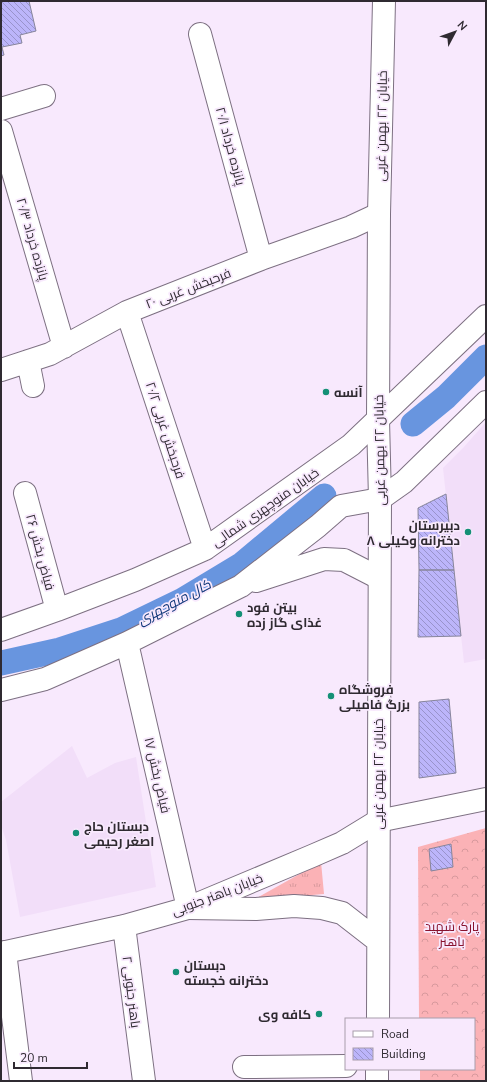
<svg xmlns="http://www.w3.org/2000/svg" width="487" height="1082" viewBox="0 0 487 1082" font-family="'Nunito Sans',Cairo,sans-serif">
	<style>
		.built { fill: #f2def9 }
		.grass { fill: url(#grass-tufts) }
		.forest { fill: url(#forest-crowns) }
		.lines { fill: none; stroke-linecap: round; stroke-linejoin: round }
		.canal { stroke: #6895df; stroke-width: 25 }
		.building { fill: url(#building-back-hatch); stroke: #87859b }
		.minor-casing { stroke: #7d7082; stroke-width: 24 }
		.major-casing { stroke: #7d7082; stroke-width: 24 }
		.minor { stroke: #fff; stroke-width: 22 }
		.major { stroke: #fff; stroke-width: 22 }
		.poi-dot { fill: #149076; stroke: #f8e9fd; stroke-width: 1.5 }
		.labels { text-anchor: middle; stroke-width: 3.5; stroke-linejoin: round; paint-order: stroke }
		.street-label { font-size: 13px; fill: #2f2a31; stroke: #f8e9fd }
		.poi-label { font-size: 13px; font-weight: bold; fill: #2f2a31; stroke: #f8e9fd; text-anchor: start }
		.park-label { font-size: 13px; fill: #88122e; stroke: #f8e9fd }
		.water-label { font-size: 14px; font-style: italic; fill: #103879; stroke: #f8e9fd }
	</style>
	<defs>
		<pattern id="grass-tufts" width="24" height="20" patternUnits="userSpaceOnUse"><rect width="24" height="20" fill="#fbb2b6"/><path d="M3 7l-1-3M5 7V3M7 7l1-3M15 17l-1-3M17 17v-4M19 17l1-3" fill="none" stroke="#d7999d"/></pattern>
		<pattern id="forest-crowns" width="20" height="18" patternUnits="userSpaceOnUse"><rect width="20" height="18" fill="#fbb2b6"/><path d="M2 6a3 3 0 1 1 6 0M12 15a3 3 0 1 1 6 0" fill="none" stroke="#d7999d"/></pattern>
		<pattern id="building-back-hatch" width="6" height="6" patternUnits="userSpaceOnUse"><rect width="6" height="6" fill="#bcb5fa"/><path d="M-1 5l2 2M0 0l6 6M5-1l2 2" fill="none" stroke="#9993cb"/></pattern>
	</defs>
	<rect width="100%" height="100%" fill="#f8e9fd"/>
	<path class="built" d="M486,422v237l-22,4 -21,-195 20,-20z
		M72,746l15,32 28,-15 21,-6 20,130 -136,30 -14,-77 -5,-15v-23z"/>
	<path class="grass" d="M321,862l3,32 -71,6z"/>
	<path class="forest" d="M486,828v253h-66v-12h54v-50h-55l-1,-172z"/>
	<g class="lines">
		<path class="canal" d="M413,424l33,-27 40,-40
			M1,663l59,-13 61,-20 62,-30 58,-35 83,-69"/>
	</g>
	<path class="building" d="M1,1h28l7,30 -16,4 2,8 -20,4 2,8 -3,1z
		M446,494l8,76h-35l-1,-62z
		M419,570h35l7,66 -43,1z
		M449,699l7,74 -37,5v-76z
		M451,844l2,23 -22,4 -2,-22z"/>
	<g class="lines">
		<g class="minor-casing">
			<path id="minor" d="M200,34l61,225
				M1,109l43,-13
				M1,131l63,216
				M127,312l78,237
				M28,361l5,25
				M1,370l49,-16 77,-42 134,-53 90,-32 28,-13
				M25,493l32,117
				M256,581l68,-22 20,1 35,18
				M1,630l56,-20 78,-30 70,-31 146,-104 135,-129
				M127,643l61,265
				M1,690l44,-11 82,-36 114,-57 77,-60 23,-20 39,-7 24,-17 82,-80
				M124,926l20,155
				M5,952l16,129
				M1,953l123,-27 64,-18 124,-52 30,-13 36,-22 108,-22
				M244,1067l102,-1"/>
		</g>
		<g class="major-casing">
			<path id="major" d="M188,908l68,1 38,-3 28,2 20,5 36,28
				M378,1019l2,-520 -2,-79 1,-206 5,-213
				M377,1081v-12"/>
		</g>
		<use href="#minor" class="minor"/>
		<use href="#major" class="major"/>
	</g>
	<g class="poi-dot">
		<circle cx="326" cy="392" r="4"/>
		<circle cx="468" cy="532" r="4"/>
		<circle cx="239" cy="614" r="4"/>
		<circle cx="331" cy="696" r="4"/>
		<circle cx="76" cy="833" r="4"/>
		<circle cx="176" cy="972" r="4"/>
		<circle cx="319" cy="1014" r="4"/>
	</g>
	<g class="labels">
		<g class="street-label">
			<text transform="translate(381 126) rotate(-89)" y="5">خیابان ۲۲ بهمن غربی</text>
			<text transform="translate(231 146) rotate(75)" y="5">پانزده خرداد ۲۰/۱</text>
			<text transform="translate(33 239) rotate(74)" y="5">پانزده خرداد ۲۰/۳</text>
			<text transform="translate(188 288) rotate(-21)" y="5">فرحبخش غربی ۲۰</text>
			<text transform="translate(166 430) rotate(72)" y="5">فرحبخش غربی ۲۰/۲</text>
			<text transform="translate(379 450) rotate(-91)" y="5">خیابان ۲۲ بهمن غربی</text>
			<text transform="translate(265 507) rotate(-35)" y="5">خیابان منوچهری شمالی</text>
			<text transform="translate(41 552) rotate(75)" y="5">فیاض بخش ۲۶</text>
			<text transform="translate(378 774) rotate(-90)" y="5">خیابان ۲۲ بهمن غربی</text>
			<text transform="translate(158 775) rotate(77)" y="5">فیاض بخش ۱۷</text>
			<text transform="translate(217 894) rotate(-21)" y="5">خیابان باهنر جنوبی</text>
			<text transform="translate(132 992) rotate(83)" y="5">باهنر جنوبی ۲</text>
		</g>
		<g class="poi-label">
			<text x="334" y="397">آنسه</text>
			<text x="460" y="530" text-anchor="end">دبیرستان<tspan x="460" dy="15">دخترانه وکیلی ۸</tspan></text>
			<text x="247" y="612">بیتن فود<tspan x="247" dy="15">غذای گاز زده</tspan></text>
			<text x="339" y="694">فروشگاه<tspan x="339" dy="15">بزرگ فامیلی</tspan></text>
			<text x="84" y="831">دبستان حاج<tspan x="84" dy="15">اصغر رحیمی</tspan></text>
			<text x="184" y="970">دبستان<tspan x="184" dy="15">دخترانه خجسته</tspan></text>
			<text x="311" y="1019" text-anchor="end">کافه وی</text>
		</g>
		<g class="park-label">
			<text x="452" y="931">پارک شهید<tspan x="452" dy="15">باهنر</tspan></text>
		</g>
		<g class="water-label">
			<text transform="translate(174 602) rotate(-28)" y="5">کال منوچهری</text>
		</g>
	</g>
	<rect width="487" height="1082" fill="none" stroke="#2f2a31" stroke-width="4"/>
	<rect x="345" y="1018" width="130" height="52" fill="#f8e9fd" stroke="#a89dab"/>
	<rect x="353" y="1031" width="20" height="6" fill="#ffffff" stroke="#a89dab"/>
	<text x="381" y="1038" font-size="12" fill="#2f2a31">Road</text>
	<rect x="353" y="1048" width="20" height="12" fill="url(#building-back-hatch)" stroke="#a89dab"/>
	<text x="381" y="1058" font-size="12" fill="#2f2a31">Building</text>
	<g transform="translate(455 32) rotate(49)" stroke="#f8e9fd" stroke-width="3" paint-order="stroke">
	<path d="M0-3L7 15L0 10L-7 15Z" fill="#2f2a31"/>
	<text y="-6" font-size="11" font-weight="bold" text-anchor="middle" fill="#2f2a31">N</text>
	</g>
	<path d="M14 1062v6h73v-6" fill="none" stroke="#2f2a31" stroke-width="2"/>
	<text x="20" y="1062" font-size="12" fill="#2f2a31" stroke="#f8e9fd" stroke-width="3" paint-order="stroke">20 m</text>
</svg>
